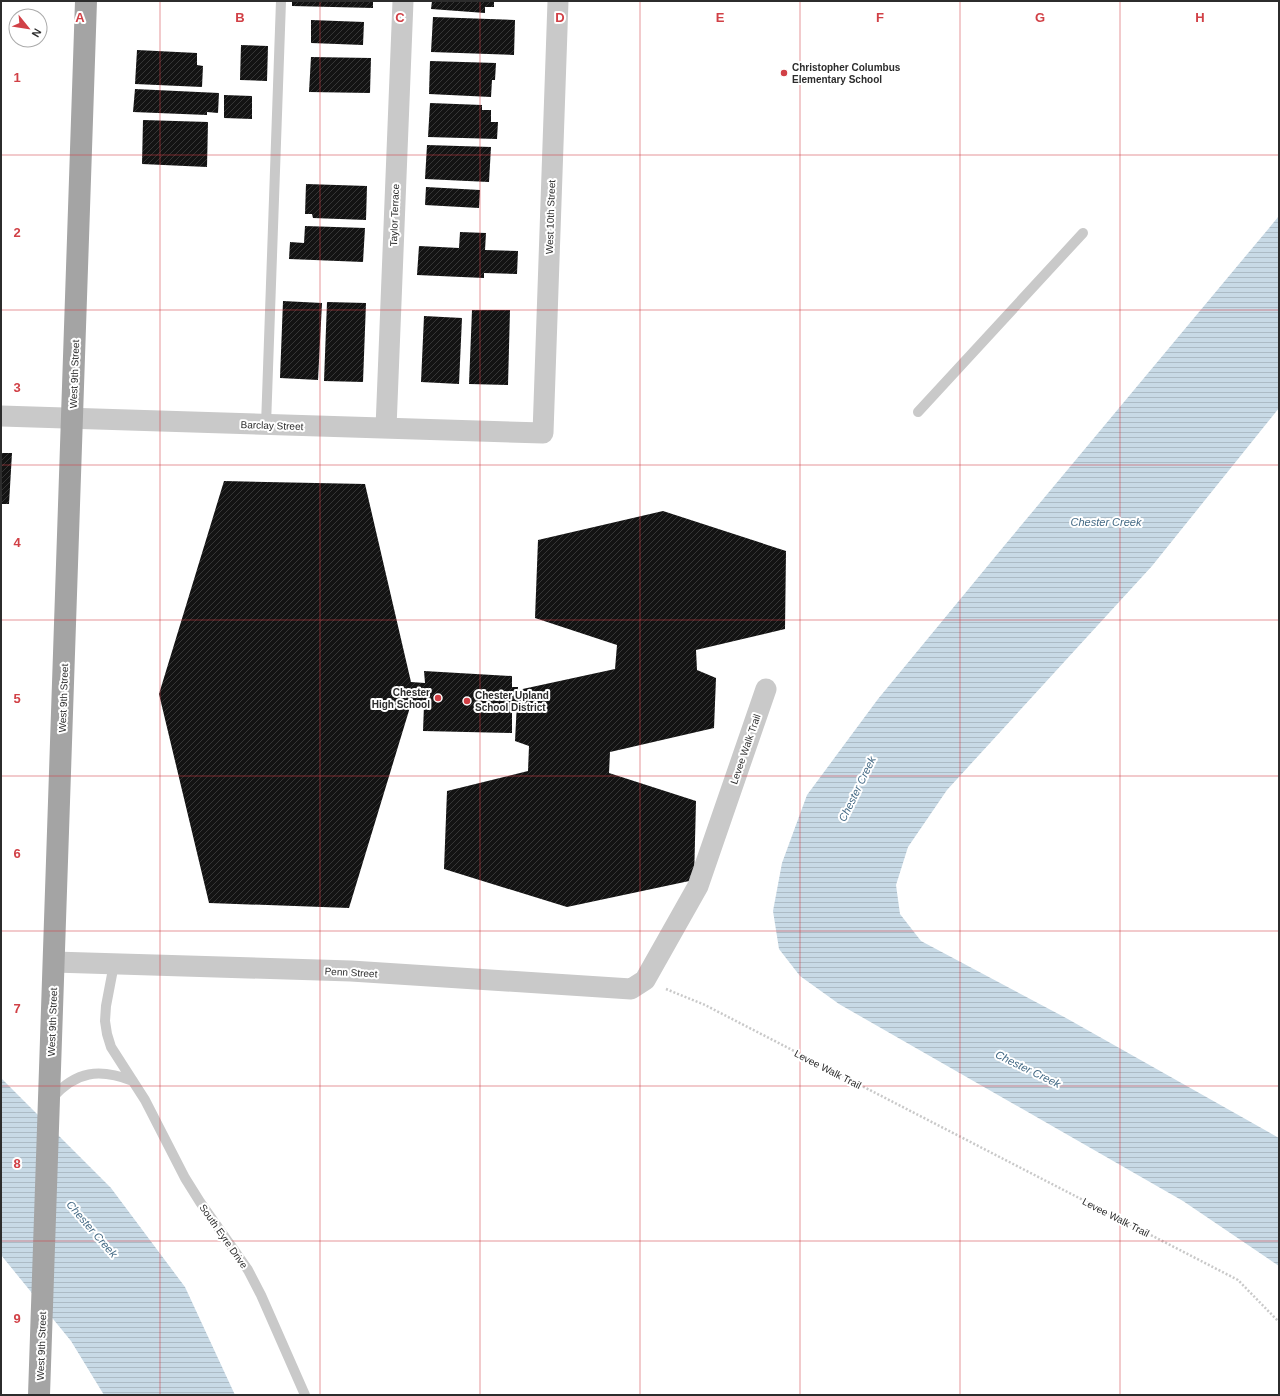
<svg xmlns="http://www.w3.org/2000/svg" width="1280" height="1396" viewBox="0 0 1280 1396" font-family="Helvetica,sans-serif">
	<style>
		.water { fill: url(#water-rules) }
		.building { fill: url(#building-hatch) }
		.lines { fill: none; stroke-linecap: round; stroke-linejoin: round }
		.path { stroke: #c9c9c9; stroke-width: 2.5; stroke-dasharray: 2 2; stroke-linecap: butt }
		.service { stroke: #c9c9c9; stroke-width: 10 }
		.minor { stroke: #c9c9c9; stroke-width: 21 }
		.primary { stroke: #a4a4a4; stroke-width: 22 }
		.grid { fill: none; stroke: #d14046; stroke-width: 1; stroke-opacity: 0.55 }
		.poi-dot { fill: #d14046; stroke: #fff; stroke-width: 1.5 }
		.labels { text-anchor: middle; stroke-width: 4; stroke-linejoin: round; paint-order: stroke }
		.poi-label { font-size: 10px; font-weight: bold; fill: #2c2c2c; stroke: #fff; text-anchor: start }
		.street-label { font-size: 10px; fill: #2c2c2c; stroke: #fff }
		.water-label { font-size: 11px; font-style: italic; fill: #436984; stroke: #fff }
		.grid-label { font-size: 13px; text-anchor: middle; font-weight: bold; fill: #d14046; stroke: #fff; stroke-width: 4; stroke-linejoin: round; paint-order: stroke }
	</style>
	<defs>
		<pattern id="water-rules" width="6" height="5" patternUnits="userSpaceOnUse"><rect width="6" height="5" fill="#c8dae6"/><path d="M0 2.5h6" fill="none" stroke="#acbbc5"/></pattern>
		<pattern id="building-hatch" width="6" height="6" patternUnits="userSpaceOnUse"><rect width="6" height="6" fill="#131313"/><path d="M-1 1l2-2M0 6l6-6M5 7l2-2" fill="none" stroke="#363636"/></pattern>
	</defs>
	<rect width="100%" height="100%" fill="#fff"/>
	<path class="water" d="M1279,216v192l-127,158 -205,224 -39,57 -12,38 4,29 21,27 145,77 213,120v128l-96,-65 -344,-197 -39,-28 -21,-27 -6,-38 9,-48 25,-68 71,-96 126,-153z
		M1,1078l110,110 74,99 50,108h-131l-33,-54 -70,-86z"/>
	<path class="building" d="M292,1h81v7l-81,-2z
		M432,1h62v6h-9v6l-54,-4z
		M433,17l82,3 -1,35 -83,-3z
		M311,20l53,2 -1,23 -52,-2z
		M241,45l27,1 -1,35 -27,-1z
		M137,50l60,3v12l6,1 -1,21 -67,-3z
		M311,57l60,1 -1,35 -61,-1z
		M430,61l66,2 -1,17h-3l-1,17 -62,-3z
		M135,89l84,4 -1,20 -11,-1v3l-74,-3z
		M224,95l28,1v23l-28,-1z
		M430,103l52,2v5h9v12h7l-1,17 -69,-2z
		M143,120l65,2 -1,45 -65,-3z
		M427,145l64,2 -2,35 -64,-3z
		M306,184l61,2 -1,34 -53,-2 -1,-4h-7z
		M426,187l54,3 -1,18 -54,-3z
		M305,226l60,2 -2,34 -74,-3 1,-17 14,1z
		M460,232l26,1 -1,17 33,1 -1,23 -33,-1v5l-67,-3 2,-29 40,2z
		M283,301l39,2 -4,77 -38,-2z
		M327,302l39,1 -3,79 -39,-1z
		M472,310h38l-2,75 -39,-1z
		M424,316l38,2 -3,66 -38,-2z
		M1,453h11l-3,51h-8z
		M224,481l141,3 46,198 14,1 -1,-12 88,5v11h6v3l97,-21 2,-24 -82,-27 3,-78 125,-29 123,40 -1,78 -89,21 1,20 19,8 -2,50 -104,24 -1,21 87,28 -2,79 -127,27 -123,-38 3,-78 81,-20 1,-25 -14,-5 2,-39 -5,11v20l-89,-2 1,-26 -13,-1 -62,204 -140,-5 -50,-209z"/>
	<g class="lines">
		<path class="path" d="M666,989l39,16 533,275 41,42"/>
		<path class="service" d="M918,412l165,-179
			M266,425l15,-424
			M114,964l-8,42 -1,15 2,13 4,13 34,53 40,78 15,24 48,68 13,25 44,100
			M52,1098c24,-27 47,-30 81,-17"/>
		<path class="minor" d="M1,416l542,17 15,-432
			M386,428l17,-427
			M54,962l297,9 280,18 14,-9 53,-94 68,-197"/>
		<path class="primary" d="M39,1395l47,-1394"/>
	</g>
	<path class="grid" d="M160,1v1394M320,1v1394M480,1v1394M640,1v1394M800,1v1394M960,1v1394M1120,1v1394M1,155h1278M1,310h1278M1,465h1278M1,620h1278M1,776h1278M1,931h1278M1,1086h1278M1,1241h1278"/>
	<g class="poi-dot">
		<circle cx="784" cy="73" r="4"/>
		<circle cx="438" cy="698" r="4"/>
		<circle cx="467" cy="701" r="4"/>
	</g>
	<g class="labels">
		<g class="poi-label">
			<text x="792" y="71">Christopher Columbus<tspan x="792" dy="12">Elementary School</tspan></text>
			<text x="430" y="696" text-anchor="end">Chester<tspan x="430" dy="12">High School</tspan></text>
			<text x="475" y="699">Chester Upland<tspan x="475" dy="12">School District</tspan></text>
		</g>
		<g class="street-label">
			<text transform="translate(394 215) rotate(-88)" y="4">Taylor Terrace</text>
			<text transform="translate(550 217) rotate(-88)" y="4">West 10th Street</text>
			<text transform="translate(74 374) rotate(-88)" y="4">West 9th Street</text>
			<text transform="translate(272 425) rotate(2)" y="4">Barclay Street</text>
			<text transform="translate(63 698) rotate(-88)" y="4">West 9th Street</text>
			<text transform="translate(745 749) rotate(-71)" y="4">Levee Walk Trail</text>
			<text transform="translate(351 972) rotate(3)" y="4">Penn Street</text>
			<text transform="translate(52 1022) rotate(-88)" y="4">West 9th Street</text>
			<text transform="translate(828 1069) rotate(27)" y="4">Levee Walk Trail</text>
			<text transform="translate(1116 1217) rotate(27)" y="4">Levee Walk Trail</text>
			<text transform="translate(224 1236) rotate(55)" y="4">South Eyre Drive</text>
			<text transform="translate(41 1346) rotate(-88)" y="4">West 9th Street</text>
		</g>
		<g class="water-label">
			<text x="1106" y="526">Chester Creek</text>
			<text transform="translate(857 789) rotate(-64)" y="4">Chester Creek</text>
			<text transform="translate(1028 1069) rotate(26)" y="4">Chester Creek</text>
			<text transform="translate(92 1229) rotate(49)" y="4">Chester Creek</text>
		</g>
	</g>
	<g class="grid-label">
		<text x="80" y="22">A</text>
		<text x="240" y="22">B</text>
		<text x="400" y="22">C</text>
		<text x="560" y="22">D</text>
		<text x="720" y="22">E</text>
		<text x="880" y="22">F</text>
		<text x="1040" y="22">G</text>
		<text x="1200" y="22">H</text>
		<text x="17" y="82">1</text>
		<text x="17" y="237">2</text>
		<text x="17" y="392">3</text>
		<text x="17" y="547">4</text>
		<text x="17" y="703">5</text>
		<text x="17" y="858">6</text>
		<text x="17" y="1013">7</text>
		<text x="17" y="1168">8</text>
		<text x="17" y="1323">9</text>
	</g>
	<rect width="1280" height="1396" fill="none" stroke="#2c2c2c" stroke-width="4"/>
	<g transform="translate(28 28) rotate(120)"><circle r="19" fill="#ffffff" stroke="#ababab"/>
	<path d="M0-3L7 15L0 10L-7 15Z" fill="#d14046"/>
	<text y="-6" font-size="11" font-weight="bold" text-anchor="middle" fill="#2c2c2c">N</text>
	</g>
</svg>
